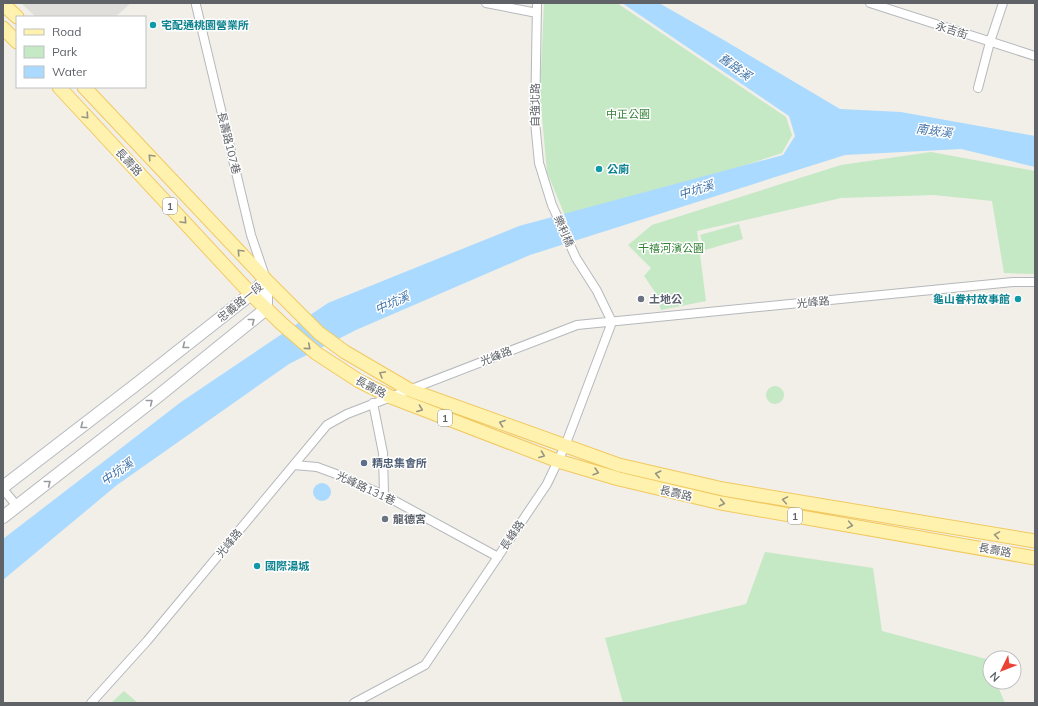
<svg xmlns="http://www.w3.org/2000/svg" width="1038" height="706" viewBox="0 0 1038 706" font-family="Mulish,'Noto Sans TC',sans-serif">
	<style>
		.industrial { fill: #e0deda }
		.green { fill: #c5e8c5 }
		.water { fill: #aadaff }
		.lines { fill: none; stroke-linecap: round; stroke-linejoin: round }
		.street-casing { stroke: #b5b8bc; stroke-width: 10 }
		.secondary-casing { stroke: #b6babf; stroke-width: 14 }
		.primary-casing { stroke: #f2c960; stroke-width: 15 }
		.street { stroke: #fff; stroke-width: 8 }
		.secondary { stroke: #fff; stroke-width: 12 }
		.primary { stroke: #fff2af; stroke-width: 13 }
		.oneway { stroke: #979581 }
		.oneway2 { stroke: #979a9d }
		.culture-dot { fill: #0f9aa8; stroke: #fff; stroke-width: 1.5 }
		.worship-dot { fill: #6b7280; stroke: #fff; stroke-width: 1.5 }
		.service-dot { fill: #5c6f8a; stroke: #fff; stroke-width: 1.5 }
		.labels { text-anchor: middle; stroke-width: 3; stroke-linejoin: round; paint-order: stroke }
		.shield { fill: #fff; stroke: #8f9295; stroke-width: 1 }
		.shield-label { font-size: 10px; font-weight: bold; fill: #5f6368 }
		.culture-label { font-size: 11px; font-weight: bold; fill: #0d838f; stroke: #fff; text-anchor: start }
		.street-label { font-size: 11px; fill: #5f6368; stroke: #fff }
		.park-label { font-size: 11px; fill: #348238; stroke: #fff }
		.worship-label { font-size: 11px; font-weight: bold; fill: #5b616d; stroke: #fff; text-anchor: start }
		.service-label { font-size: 11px; font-weight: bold; fill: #4e5e75; stroke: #fff; text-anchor: start }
		.water-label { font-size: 12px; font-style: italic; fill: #4174aa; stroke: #fff }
	</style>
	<rect width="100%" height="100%" fill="#f1efe8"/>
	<path class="industrial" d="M21,3h110l-16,14h-79z"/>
	<path class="green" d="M544,3h73l169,114 6,18 -10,18 -214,70 -21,-51 -7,-78z
		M931,152l104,19v103l-31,-1 -12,-72 -58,-6 -93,3 -144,33 9,70 -45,9 -6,-18 -11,-16 7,-8 -23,-23 24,-20 189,-60z
		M739,224l4,15 -38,11 -5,-15z
		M766 395a9 9 0 1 1 18 0a9 9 0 1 1-18 0Z
		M765,552l108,16 9,63 104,28 4,10v13h6l9,21h-382l-18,-65 141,-34z
		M124,691l14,12h-27z"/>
	<path class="water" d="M622,3h37l63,36 118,70 61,3 134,24v31l-74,-18 -116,6 -315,100 -174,75 -67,34 -172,121 -114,95v-41l178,-137 147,-99 191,-77 264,-71 12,-19 -6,-20z
		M313 492a9 9 0 1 1 18 0a9 9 0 1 1-18 0Z"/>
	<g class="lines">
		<g class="street-casing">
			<path id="street" d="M486,3l51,10
				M537,3l-2,119 4,41 13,42 24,53 21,33 15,31
				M870,3l165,53
				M196,5l55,230 14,41
				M978,88l12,-46 13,-39
				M373,403l10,50 1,42
				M294,465l23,2 19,7 48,21 114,62
				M3,489l14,17
				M91,703l56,-62 180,-216 20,-11 230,-89 436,-43h22
				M354,703l71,-38 122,-181 18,-38 47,-124"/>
		</g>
		<g class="secondary-casing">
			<path id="secondary" d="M3,487l135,-104 113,-89 15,-14
				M3,517l154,-120 109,-88v-29"/>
		</g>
		<g class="primary-casing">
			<path id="primary" d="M3,4l14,13
				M3,28l14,14
				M59,87l192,207 31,30 34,29 43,28 32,16 167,64 61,18 102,24 314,55
				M84,87l182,193 53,53 26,19 65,38 209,75 104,24 312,52"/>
		</g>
		<use href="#street" class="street"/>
		<use href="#secondary" class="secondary"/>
		<use href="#primary" class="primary"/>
	</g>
	<defs><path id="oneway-chevron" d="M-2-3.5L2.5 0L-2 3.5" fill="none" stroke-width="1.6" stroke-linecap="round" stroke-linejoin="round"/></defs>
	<g class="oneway">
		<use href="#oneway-chevron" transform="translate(86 116) rotate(47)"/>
		<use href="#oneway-chevron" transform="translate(151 157) rotate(-133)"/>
		<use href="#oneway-chevron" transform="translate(184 221) rotate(47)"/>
		<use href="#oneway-chevron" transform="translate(240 252) rotate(-133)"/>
		<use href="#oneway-chevron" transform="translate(308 347) rotate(40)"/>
		<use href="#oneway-chevron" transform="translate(382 374) rotate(-150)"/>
		<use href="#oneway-chevron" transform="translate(420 409) rotate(21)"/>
		<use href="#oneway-chevron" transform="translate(502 423) rotate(-160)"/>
		<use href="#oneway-chevron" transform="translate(542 455) rotate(21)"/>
		<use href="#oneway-chevron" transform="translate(596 472) rotate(16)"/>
		<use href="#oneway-chevron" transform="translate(658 474) rotate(-167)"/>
		<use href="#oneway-chevron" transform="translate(785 500) rotate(-170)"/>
		<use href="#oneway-chevron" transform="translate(722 503) rotate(11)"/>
		<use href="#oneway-chevron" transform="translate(850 525) rotate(10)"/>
		<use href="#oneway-chevron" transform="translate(997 535) rotate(-171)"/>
	</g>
	<g class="oneway2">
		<use href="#oneway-chevron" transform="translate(252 321) rotate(-39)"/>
		<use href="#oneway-chevron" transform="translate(185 346) rotate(142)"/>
		<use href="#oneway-chevron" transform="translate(150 402) rotate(-38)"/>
		<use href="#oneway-chevron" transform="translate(83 426) rotate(142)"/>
		<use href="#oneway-chevron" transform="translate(48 483) rotate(-38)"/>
	</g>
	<g class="culture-dot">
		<circle cx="153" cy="25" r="4"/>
		<circle cx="599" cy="169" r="4"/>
		<circle cx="1018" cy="299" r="4"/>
		<circle cx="257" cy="566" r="4"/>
	</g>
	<g class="worship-dot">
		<circle cx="641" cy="299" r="4"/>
		<circle cx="385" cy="519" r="4"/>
	</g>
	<circle class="service-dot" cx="364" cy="463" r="4"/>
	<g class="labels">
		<g class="shield">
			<rect x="163" y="198" width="14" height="16" rx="3"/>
			<rect x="438" y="410" width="14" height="16" rx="3"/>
			<rect x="788" y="508" width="14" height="16" rx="3"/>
		</g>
		<g class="shield-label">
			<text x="170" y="210">1</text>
			<text x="445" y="422">1</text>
			<text x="795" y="520">1</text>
		</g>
		<g class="culture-label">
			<text x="161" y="29">宅配通桃園營業所</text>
			<text x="607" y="173">公廁</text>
			<text x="1010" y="303" text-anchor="end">龜山眷村故事館</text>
			<text x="265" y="570">國際湯城</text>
		</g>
		<g class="street-label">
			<text transform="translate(952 30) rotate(18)" y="4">永吉街</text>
			<text transform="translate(535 105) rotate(-90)" y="4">自強北路</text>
			<text transform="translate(229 143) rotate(76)" y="4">長壽路107巷</text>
			<text transform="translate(129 162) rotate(47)" y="4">長壽路</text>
			<text transform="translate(564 231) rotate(66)" y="4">樂利橋</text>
			<text transform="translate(240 302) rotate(-39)" y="4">忠義路一段</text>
			<text transform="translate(813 302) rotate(-6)" y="4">光峰路</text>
			<text transform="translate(496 356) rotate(-21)" y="4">光峰路</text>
			<text transform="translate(371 387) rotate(28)" y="4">長壽路</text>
			<text transform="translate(366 488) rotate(25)" y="4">光峰路131巷</text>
			<text transform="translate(676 493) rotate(13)" y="4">長壽路</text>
			<text transform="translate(512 535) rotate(-56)" y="4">長峰路</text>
			<text transform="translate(229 543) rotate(-50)" y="4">光峰路</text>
			<text transform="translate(995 550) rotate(10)" y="4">長壽路</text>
		</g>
		<g class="park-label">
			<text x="628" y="118">中正公園</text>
			<text x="671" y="252">千禧河濱公園</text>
		</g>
		<g class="worship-label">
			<text x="649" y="303">土地公</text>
			<text x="393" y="523">龍德宮</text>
		</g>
		<g class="service-label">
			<text x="372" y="467">精忠集會所</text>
		</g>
		<g class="water-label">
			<text transform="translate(735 67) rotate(36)" y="4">舊路溪</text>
			<text transform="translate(934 131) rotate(8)" y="4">南崁溪</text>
			<text transform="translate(696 190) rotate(-18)" y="4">中坑溪</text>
			<text transform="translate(392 303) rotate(-24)" y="4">中坑溪</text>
			<text transform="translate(117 472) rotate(-35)" y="4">中坑溪</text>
		</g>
	</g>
	<rect width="1038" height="706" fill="none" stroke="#5f6368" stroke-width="8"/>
	<rect x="16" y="16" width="130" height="72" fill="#ffffff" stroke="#bfc1c3"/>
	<rect x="24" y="29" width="20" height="6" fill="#fff2af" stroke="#bfc1c3"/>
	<text x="52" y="36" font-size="12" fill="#5f6368">Road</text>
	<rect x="24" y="46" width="20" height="12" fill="#c5e8c5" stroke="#bfc1c3"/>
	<text x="52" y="56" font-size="12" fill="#5f6368">Park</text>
	<rect x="24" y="66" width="20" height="12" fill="#aadaff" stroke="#bfc1c3"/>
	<text x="52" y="76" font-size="12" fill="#5f6368">Water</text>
	<g transform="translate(1002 670) rotate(227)"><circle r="19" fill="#ffffff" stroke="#bfc1c3"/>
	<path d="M0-3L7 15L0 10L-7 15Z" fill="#ea4335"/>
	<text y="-6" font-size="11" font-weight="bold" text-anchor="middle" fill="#5f6368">N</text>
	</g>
</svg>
